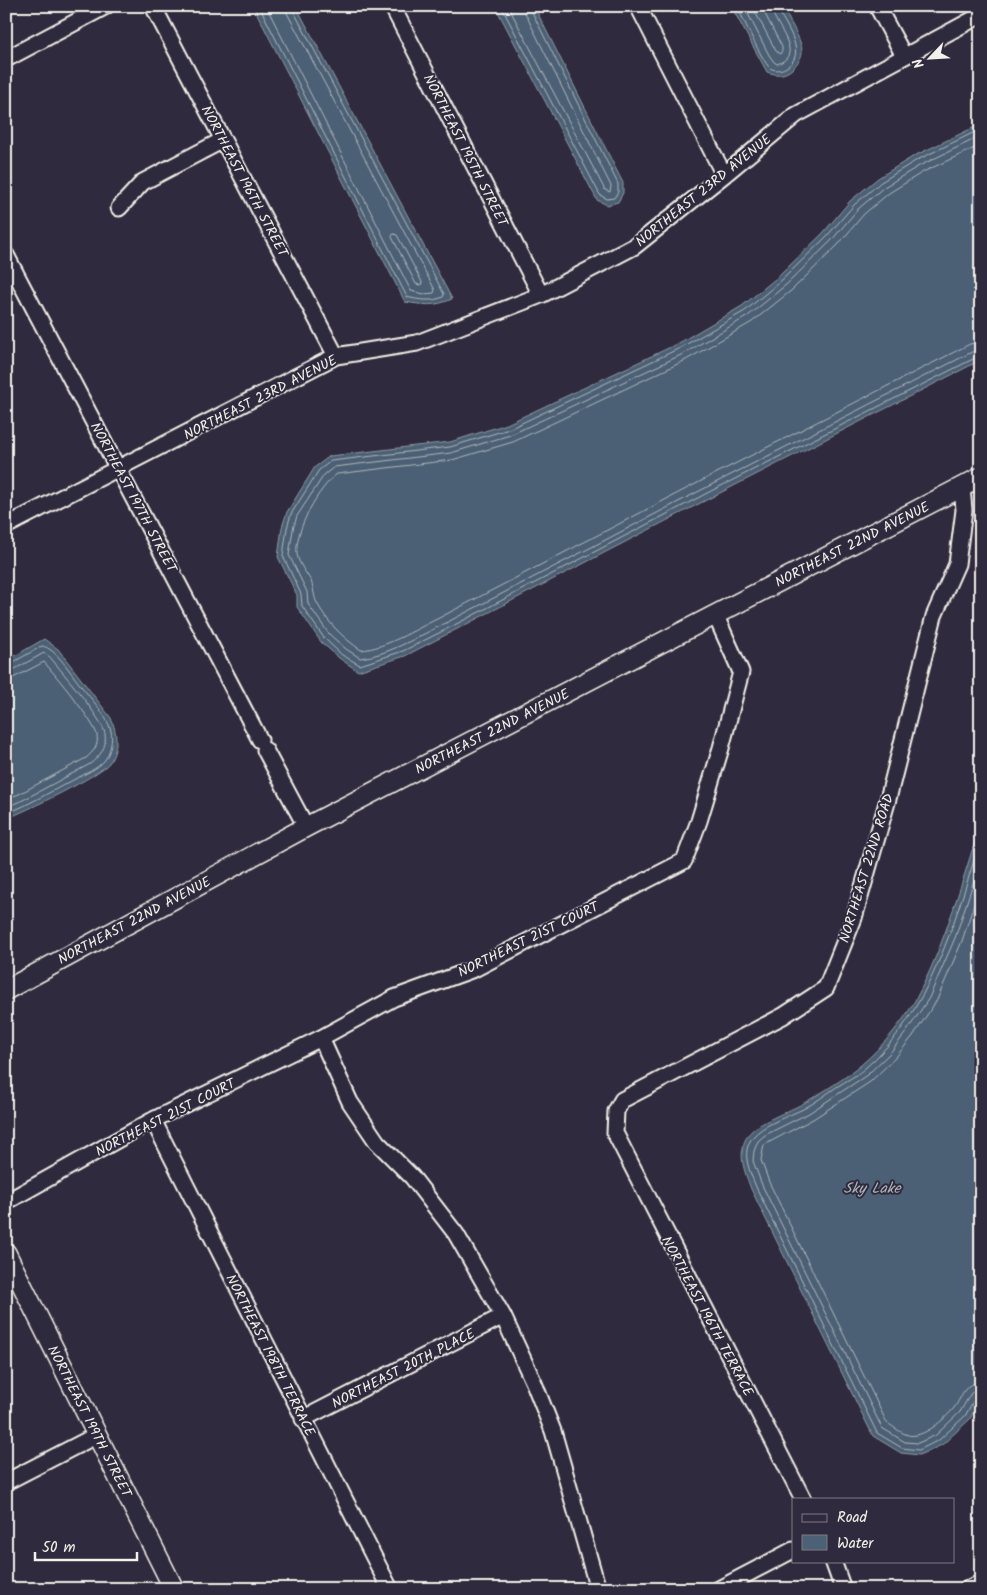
<svg xmlns="http://www.w3.org/2000/svg" width="987" height="1595" viewBox="0 0 987 1595" font-family="Kalam,sans-serif">
	<style>
		.water { fill: #4b6175; stroke: #8f9ba3 }
		.lines { fill: none; stroke-linecap: round; stroke-linejoin: round }
		.shore { stroke: #b0b7ba; stroke-width: 1 }
		.minor-casing { stroke: #f4f1e8; stroke-width: 19 }
		.tertiary-casing { stroke: #f4f1e8; stroke-width: 22 }
		.minor { stroke: #2f2a3d; stroke-width: 15 }
		.tertiary { stroke: #2f2a3d; stroke-width: 19 }
		.labels { text-anchor: middle; stroke-width: 4; stroke-linejoin: round; paint-order: stroke }
		.street-label { font-size: 14px; fill: #f4f1e8; stroke: #2f2a3d }
		.water-label { font-size: 15px; font-style: italic; fill: #b0b7ba; stroke: #2f2a3d }
	</style>
	<rect width="100%" height="100%" fill="#2f2a3d"/>
	<filter id="ink" filterUnits="userSpaceOnUse"><feTurbulence type="fractalNoise" baseFrequency=".02" numOctaves="2"/><feDisplacementMap in="SourceGraphic" scale="10" xChannelSelector="R" yChannelSelector="G"/><feConvolveMatrix kernelMatrix="1 2 1 2 8 2 1 2 1" color-interpolation-filters="sRGB"/></filter>
	<g filter="url(#ink)">
		<path class="water" d="M253,6h43l156,293c-18,8 -29,6 -47,3z
			M495,6h39l89,177v10l-5,9 -11,3 -10,-5z
			M731,6h51c5,11 21,35 20,46 0,6 -6,13 -10,17 -8,7 -16,6 -25,3z
			M981,124v236l-265,135 -311,161 -47,15 -19,-13 -18,-16 -24,-35v-12l-19,-38 4,-30 5,-15 28,-45 15,-11 120,-14 57,-18 170,-80 65,-38 38,-31 43,-42 27,-32 28,-23 36,-22z
			M44,639l14,10 53,69c6,15 8,29 -1,44 -10,14 -85,49 -104,57v-158z
			M981,823v574l-11,22 -28,26 -23,10 -18,-2 -28,-17 -122,-247c-6,-17 -15,-36 -3,-54 8,-12 42,-24 56,-32 17,-10 42,-25 57,-38 22,-19 46,-47 59,-74 26,-50 43,-114 61,-168z"/>
		<g class="lines">
			<path class="shore" d="M259,6l148,291c10,3 26,5 36,0l1,-3 -151,-284 -1,-4
				M266,6l145,285 13,3 10,-1 1,-3 -148,-277 -1,-7
				M501,6l99,189 7,4 7,-1 4,-6v-8l-87,-174 -1,-4
				M508,6l97,184 5,2 1,-6 -86,-173 -1,-7
				M737,6c6,12 25,55 33,62 5,3 11,2 15,0 24,-13 1,-42 -7,-58v-4
				M744,6l25,49 5,7 3,2c30,-10 -5,-40 -6,-58
				M752,6l24,45 4,3 2,-3v-4l-16,-31 -2,-10
				M981,129l-64,31 -36,22 -27,23 -27,31 -44,43 -38,32 -65,37 -171,81 -59,18 -119,14 -12,9 -28,44 -4,14 -4,28 18,38 1,12 22,32 18,17 18,10 43,-14 40,-20 270,-141 264,-133 4,-1
				M981,136l-62,30 -35,21 -26,22 -27,32 -44,43 -39,32 -65,38 -173,81 -59,18 -117,14 -10,8 -27,41 -4,13 -4,26 18,37 1,12 21,30 17,15 14,9c28,-3 55,-20 80,-32l271,-141 263,-134 7,-1
				M981,145l-58,27 -34,21 -25,21 -27,32 -45,44 -40,32 -66,38 -173,82 -61,18 -115,14c-18,13 -43,57 -40,80 1,9 10,20 14,27 3,8 3,17 6,22 10,19 26,35 44,47 25,-2 53,-20 76,-31l270,-141 263,-134 11,-2
				M394,234l3,1 25,47 -1,3 -5,-1 -24,-47z
				M6,665l4,-1 32,-18c14,2 30,29 39,40 10,13 26,29 30,45 2,9 -1,23 -7,30 -7,8 -19,13 -29,18 -23,12 -45,25 -69,35
				M6,671l7,-1 31,-17 6,4c12,15 53,62 55,77 2,14 -5,22 -15,30l-67,36 -17,7
				M6,679l9,-2 29,-15c10,11 51,61 53,73 2,11 -4,17 -11,23l-67,36 -13,5
				M981,839c-27,82 -49,173 -118,231 -7,6 -17,11 -25,16 -12,8 -23,17 -35,23 -14,7 -41,16 -50,28 -13,15 -3,35 3,50l121,246 25,15 17,2 20,-10 26,-24 10,-18 6,-2
				M981,859l-26,79 -26,60 -22,33 -17,22 -23,22 -58,38 -44,22 -7,6 -4,10 -1,10 9,24 120,243 23,14 13,1 18,-8 24,-23 11,-19 10,-3
				M981,883l-19,58 -25,59 -24,36 -17,21 -26,25 -57,37 -49,26 -3,15 8,22 118,241c7,4 14,10 21,12 15,4 37,-16 46,-27 9,-12 9,-25 27,-26"/>
			<g class="minor-casing">
				<path id="minor" d="M153,6l183,350
					M392,6l149,289
					M638,6l86,169
					M877,6l27,50
					M6,59l100,-53
					M119,208l24,-26 80,-42
					M6,255l254,485
					M6,526l330,-170 81,-13 124,-48 94,-49 89,-71 72,-60 185,-100
					M265,750l41,77
					M321,1038l29,64 27,40 35,35 44,57 47,82 31,67 19,48 45,158
					M153,1120l237,469
					M6,1202l147,-82 168,-82 73,-40 80,-29 210,-108 15,-40 22,-73 20,-76 -26,-58
					M303,1419l200,-103
					M6,1482l91,-47
					M803,1499l-188,-366 1,-22 6,-11 161,-84 43,-28 28,-70 34,-119 46,-183 23,-52 7,-54 -2,-23
					M833,1561l10,28
					M719,1589l74,-39
					M967,1589l14,-6"/>
			</g>
			<g class="tertiary-casing">
				<path id="tertiary" d="M6,990l300,-163 675,-350
					M6,1253l168,336"/>
			</g>
			<use href="#minor" class="minor"/>
			<use href="#tertiary" class="tertiary"/>
		</g>
	</g>
	<g class="labels">
		<g class="street-label">
			<text transform="translate(466 150) rotate(63)" y="5">NORTHEAST 195TH STREET</text>
			<text transform="translate(245 181) rotate(62)" y="5">NORTHEAST 196TH STREET</text>
			<text transform="translate(703 190) rotate(-39)" y="5">NORTHEAST 23RD AVENUE</text>
			<text transform="translate(260 397) rotate(-27)" y="5">NORTHEAST 23RD AVENUE</text>
			<text transform="translate(134 497) rotate(62)" y="5">NORTHEAST 197TH STREET</text>
			<text transform="translate(852 544) rotate(-27)" y="5">NORTHEAST 22ND AVENUE</text>
			<text transform="translate(492 731) rotate(-27)" y="5">NORTHEAST 22ND AVENUE</text>
			<text transform="translate(866 868) rotate(-73)" y="5">NORTHEAST 22ND ROAD</text>
			<text transform="translate(134 920) rotate(-28)" y="5">NORTHEAST 22ND AVENUE</text>
			<text transform="translate(528 939) rotate(-26)" y="5">NORTHEAST 21ST COURT</text>
			<text transform="translate(165 1117) rotate(-27)" y="5">NORTHEAST 21ST COURT</text>
			<text transform="translate(708 1316) rotate(62)" y="5">NORTHEAST 196TH TERRACE</text>
			<text transform="translate(271 1355) rotate(63)" y="5">NORTHEAST 198TH TERRACE</text>
			<text transform="translate(403 1368) rotate(-27)" y="5">NORTHEAST 20TH PLACE</text>
			<text transform="translate(90 1421) rotate(63)" y="5">NORTHEAST 199TH STREET</text>
		</g>
		<g class="water-label">
			<text x="872" y="1193">Sky Lake</text>
		</g>
	</g>
	<rect width="987" height="1595" fill="none" stroke="#2f2a3d" stroke-width="25"/>
	<rect x="12" y="12" width="962" height="1570" fill="none" stroke="#f4f1e8" stroke-width="2" filter="url(#ink)"/>
	<rect x="792" y="1498" width="162" height="65" fill="#2f2a3d" stroke="#7e7a81"/>
	<rect x="802" y="1514" width="25" height="8" fill="#2f2a3d" stroke="#7e7a81"/>
	<text x="837" y="1522" font-size="15" fill="#f4f1e8">Road</text>
	<rect x="802" y="1535" width="25" height="15" fill="#4b6175" stroke="#7e7a81"/>
	<text x="837" y="1548" font-size="15" fill="#f4f1e8">Water</text>
	<g transform="translate(930 58) rotate(245)" stroke="#2f2a3d" stroke-width="4" paint-order="stroke">
	<path d="M0-4L9 19L0 12L-9 19Z" fill="#f4f1e8"/>
	<text y="-8" font-size="14" font-weight="bold" text-anchor="middle" fill="#f4f1e8">N</text>
	</g>
	<path d="M35 1552v8h102v-8" fill="none" stroke="#f4f1e8" stroke-width="2.5"/>
	<text x="42" y="1552" font-size="15" fill="#f4f1e8" stroke="#2f2a3d" stroke-width="4" paint-order="stroke">50 m</text>
</svg>
